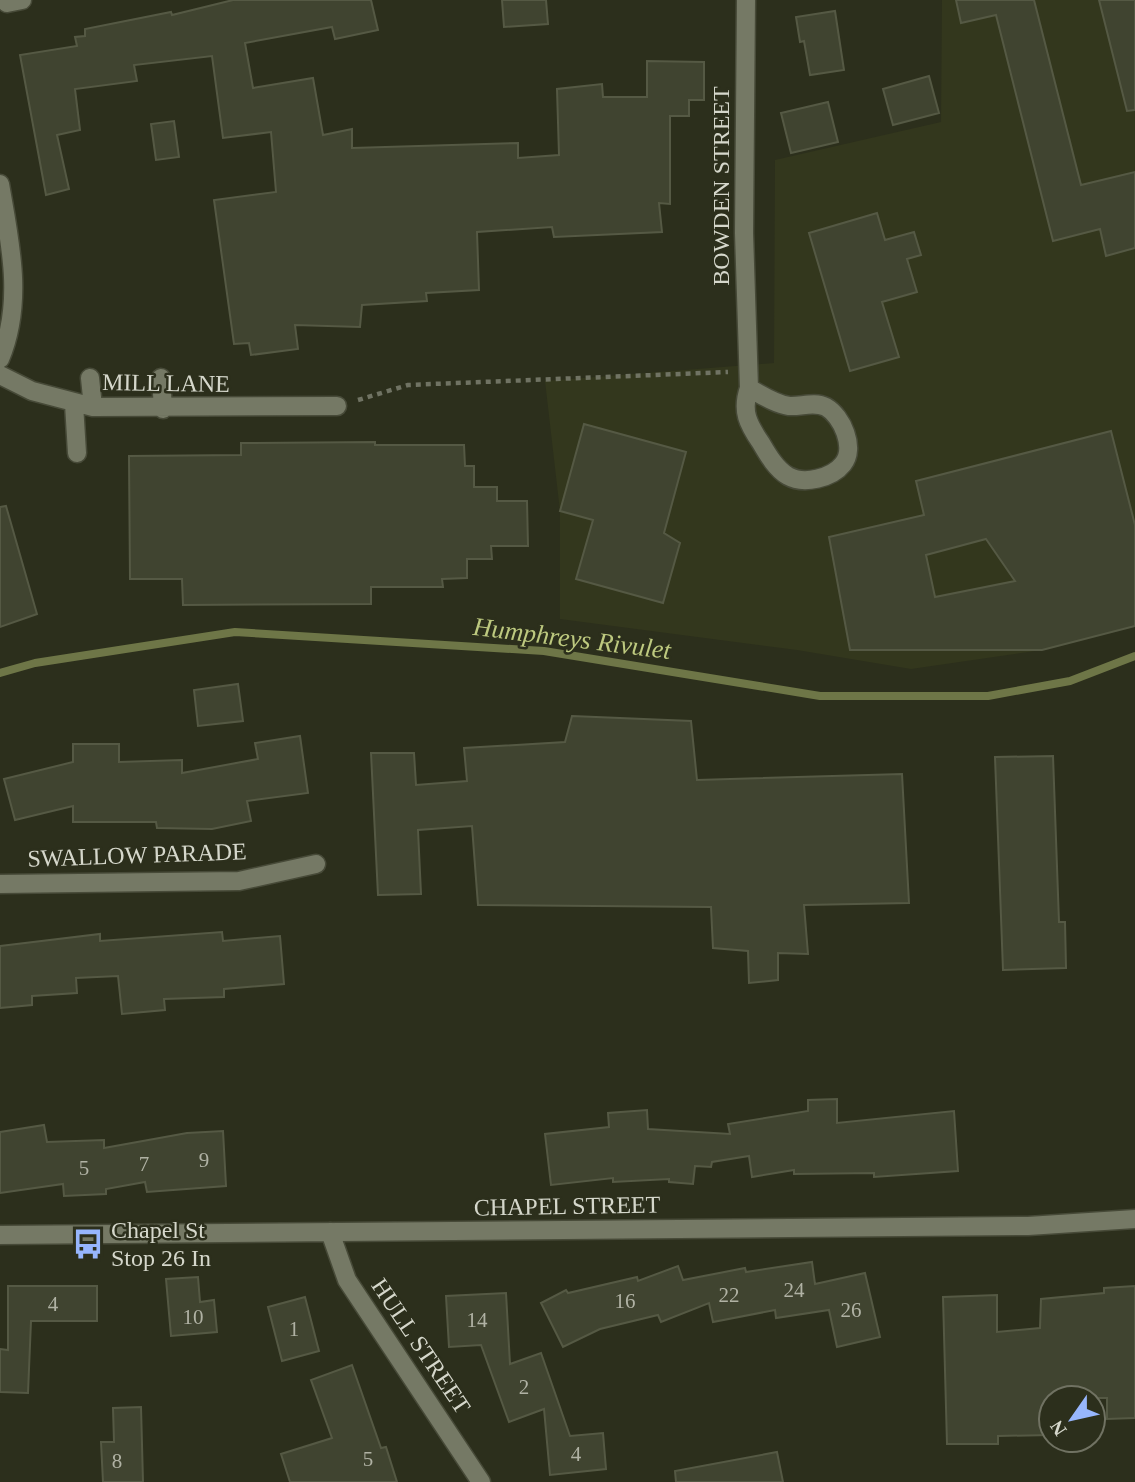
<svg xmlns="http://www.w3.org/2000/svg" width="1135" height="1482" viewBox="0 0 1135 1482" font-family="Georgia,serif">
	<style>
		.built { fill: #33371d }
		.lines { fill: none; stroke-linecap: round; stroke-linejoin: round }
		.stream { stroke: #6e7647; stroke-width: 8 }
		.building { fill: #404430; stroke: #555944; stroke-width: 2; fill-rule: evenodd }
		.minor-casing { stroke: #474a38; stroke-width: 21 }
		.path { stroke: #707363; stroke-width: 4.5; stroke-dasharray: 5 5; stroke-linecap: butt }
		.minor { stroke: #757965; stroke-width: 18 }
		.labels { text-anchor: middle; stroke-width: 5; stroke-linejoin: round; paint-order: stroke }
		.number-label { font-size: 21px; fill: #b0b2a4 }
		.street-label { font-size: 24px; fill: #d5d7cb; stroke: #2c2f1c }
		.poi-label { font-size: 24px; fill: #d5d7cb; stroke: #2c2f1c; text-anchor: start }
		.water-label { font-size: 26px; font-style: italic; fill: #bdc97f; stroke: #2c2f1c }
	</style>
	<rect width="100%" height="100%" fill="#2c2f1c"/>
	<path class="built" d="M942,0h193v626l-93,24 -131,19 -114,-19 -237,-31v-108l-15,-130 229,-18 1,-203 166,-38z"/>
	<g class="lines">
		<path class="stream" d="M0,673l35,-10 200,-31 309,19 276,45h168l82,-15 65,-25"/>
	</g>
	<path class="building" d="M233,0h138l7,30 -43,9 -3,-12 -87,16 8,45 60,-10 10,57 29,-6v19l166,-5v15l41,-3 -2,-66 45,-5 1,13h44v-36l57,1v38h-15v16h-19v88l-11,-1 3,29 -108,5 -2,-10 -75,5 2,58 -53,3 1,8 -65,4 -2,22 -65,-2 3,24 -47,6 -2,-12 -15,1 -20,-144 62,-8 -5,-60 -48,6 -11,-82 -78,9 3,16 -62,8 5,41 -23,5 12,54 -23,6 -26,-140 57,-9 -2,-9 10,-1v-7l86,-17 1,3z
		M502,0h44l2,24 -44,3z
		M956,0h78l47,185 54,-13v76l-29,8 -6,-27 -47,12 -57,-226 -35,8z
		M1099,0h36v110l-8,1z
		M835,11l9,59 -34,5 -6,-34 -4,1 -4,-25z
		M929,76l10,37 -46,12 -10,-36z
		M828,102l10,40 -47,11 -10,-40z
		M174,121l5,36 -23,3 -5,-36z
		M877,213l8,27 29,-8 7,23 -14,4 10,33 -35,10 17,55 -49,14 -41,-138z
		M584,424l102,28 -22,81 16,10 -17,60 -87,-24 17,-59 -33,-9z
		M1111,431l24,94v101l-93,24h-192l-21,-113 95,-22 -8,-34zM986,539l29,42 -80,16 -9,-42z
		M375,442v3h89l1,21h9v21h23v14h30l1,45h-37l1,13h-25v19l-25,1 1,8h-72v17l-188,1 -1,-26h-52l-1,-123 112,-1v-12z
		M6,506l31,108 -37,13v-120z
		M238,684l5,37 -45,5 -4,-36z
		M572,716l119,5 6,59 205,-6 7,129 -105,2 4,49 -30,-1v27l-29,3 -1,-32 -35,-3 -2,-41 -233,-2 -6,-79 -54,4 3,64 -43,1 -7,-142h43l2,32 51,-4 -3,-33 101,-6z
		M300,736l8,57 -61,8 4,20 -39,8 -55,-1 -1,-6h-83v-16l-58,14 -11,-41 69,-17v-18h46v18l63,-2v13l76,-14 -3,-16z
		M1053,756l6,166h6l1,46 -63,2 -8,-213z
		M222,932l1,9 57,-5 4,48 -60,5v8l-60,2 1,11 -43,4 -4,-38 -42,2 1,15 -45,3v9l-32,3v-62l100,-12v7z
		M837,1099v24l117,-12 4,60 -84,6v-4l-80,1v-4l-42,7 -3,-21 -37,6 -1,5 -16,-1 -2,18 -24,-2v-3l-56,3v-4l-62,7 -6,-51 64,-7 -1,-14 39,-3 1,19 82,5 -2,-10 80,-13v-11z
		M44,1125l3,17 57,-2v8l83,-15 36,-2 3,55 -79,6 -2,-10 -39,7v5l-42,2 -1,-12 -63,9v-61z
		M812,1262l3,22 50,-11 15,64 -43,10 -8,-37 -53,8 -1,-8 -62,12 -4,-19 -48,19 -3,-7 -58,14 -37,18 -22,-44 25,-13 2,3 69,-16 1,4 40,-15 5,14 62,-12 1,4z
		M198,1277l2,25 14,-2 3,32 -46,4 -5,-57z
		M8,1286h89v35h-66l-3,72 -28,-1v-43l8,1z
		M1135,1286v132l-28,1v-21h-56v37l-53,1v8h-51l-4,-147 54,-2v37l43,-4 1,-29 63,-6v-5z
		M506,1293l4,71 31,-11 29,83 33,-3 3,36 -56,6 -6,-66 -35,13 -28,-77 -32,2 -3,-51z
		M305,1297l14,54 -37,10 -14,-54z
		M352,1365l29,83 5,-1 11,35h-107l-9,-28 51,-16 -21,-58z
		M141,1407l2,75h-40l-2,-40h13l-1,-34z
		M777,1452l6,30h-107l-1,-11z"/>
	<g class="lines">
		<g class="minor-casing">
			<path id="minor" d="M746,0l-2,233 5,155c13,7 26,16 40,18 12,1 25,-5 37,1 16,9 30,41 17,57 -11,14 -39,21 -55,12 -12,-7 -20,-21 -27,-33 -13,-19 -20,-32 -12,-55
				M7,3l15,-3
				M0,184c10,58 24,118 0,175
				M0,375l32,16 61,16 244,-1
				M90,378l3,29
				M161,378l2,31
				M74,404l3,49
				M0,884l239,-3 77,-17
				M330,1232l17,48 134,202
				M0,1235l1028,-9 107,-7"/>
		</g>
		<path class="path" d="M358,400l50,-15 320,-13"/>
		<use href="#minor" class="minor"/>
	</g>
	<defs>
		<g id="bus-bare" transform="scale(2.415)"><path d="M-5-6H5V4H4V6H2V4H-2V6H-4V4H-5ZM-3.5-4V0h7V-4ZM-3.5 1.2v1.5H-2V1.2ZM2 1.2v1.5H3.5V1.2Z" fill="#97b6fd" stroke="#2c2f1c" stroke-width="2.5" paint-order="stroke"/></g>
	</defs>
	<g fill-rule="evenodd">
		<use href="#bus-bare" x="88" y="1244"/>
	</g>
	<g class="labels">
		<g class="number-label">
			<text x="204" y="1167">9</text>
			<text x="144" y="1171">7</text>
			<text x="84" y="1175">5</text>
			<text x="794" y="1297">24</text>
			<text x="729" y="1302">22</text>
			<text x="625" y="1308">16</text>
			<text x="53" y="1311">4</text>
			<text x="851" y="1317">26</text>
			<text x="193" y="1324">10</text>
			<text x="477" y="1327">14</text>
			<text x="294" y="1336">1</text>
			<text x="524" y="1394">2</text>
			<text x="576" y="1461">4</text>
			<text x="368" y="1466">5</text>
			<text x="117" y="1468">8</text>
		</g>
		<g class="street-label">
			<text transform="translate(721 186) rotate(-90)" y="8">BOWDEN STREET</text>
			<text transform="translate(166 383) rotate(1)" y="8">MILL LANE</text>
			<text transform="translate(137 855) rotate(-2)" y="8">SWALLOW PARADE</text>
			<text transform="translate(567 1206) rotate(-1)" y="8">CHAPEL STREET</text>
			<text transform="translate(421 1346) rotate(56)" y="8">HULL STREET</text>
		</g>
		<g class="poi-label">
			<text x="111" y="1238">Chapel St<tspan x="111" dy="28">Stop 26 In</tspan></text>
		</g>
		<g class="water-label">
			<text transform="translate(572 638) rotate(7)" y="9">Humphreys Rivulet</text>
		</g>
	</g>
	<g transform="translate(1072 1419) rotate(236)"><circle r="33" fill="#2c2f1c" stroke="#707262" stroke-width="2"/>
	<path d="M0-5L12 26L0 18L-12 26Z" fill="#97b6fd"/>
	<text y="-10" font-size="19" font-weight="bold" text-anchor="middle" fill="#d5d7cb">N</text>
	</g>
</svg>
